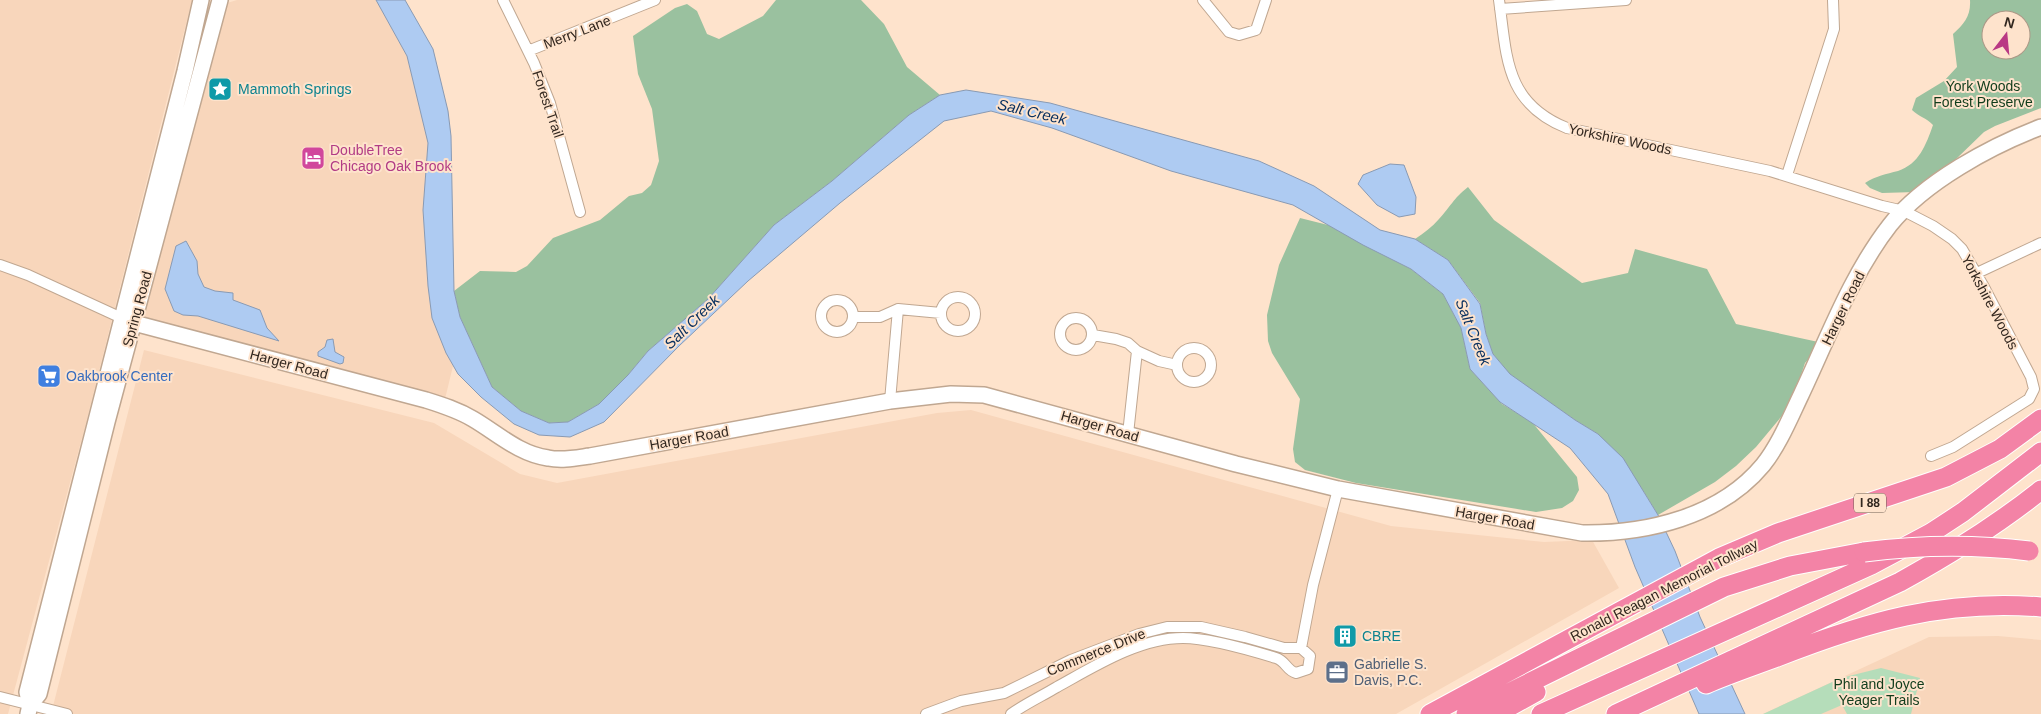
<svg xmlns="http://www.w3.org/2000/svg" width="2041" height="714" viewBox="0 0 2041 714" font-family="Helvetica,sans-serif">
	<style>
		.built { fill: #f8d6bb }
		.green { fill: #b5ddba }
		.forest { fill: #9ac19f; fill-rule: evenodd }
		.water { fill: #aecbf2; stroke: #899ab3 }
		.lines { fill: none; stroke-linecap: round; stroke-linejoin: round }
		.street-casing { stroke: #c0a791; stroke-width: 12 }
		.secondary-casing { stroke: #c0a791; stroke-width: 18 }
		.highway-casing { stroke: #fff; stroke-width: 21 }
		.street { stroke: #fff; stroke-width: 10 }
		.secondary { stroke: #fff; stroke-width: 15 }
		.highway { stroke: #f383a6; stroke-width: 19 }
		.highway-bridge-casing { stroke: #fff; stroke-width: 21; stroke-linecap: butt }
		.highway-bridge { stroke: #f383a6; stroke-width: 19 }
		.labels { text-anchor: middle; stroke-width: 4; stroke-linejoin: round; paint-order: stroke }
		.shield { fill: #fee3cc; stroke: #6f5f53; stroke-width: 1 }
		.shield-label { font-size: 12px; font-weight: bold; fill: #32271f }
		.street-label { font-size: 14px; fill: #32271f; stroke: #fee3cc }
		.park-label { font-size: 14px; fill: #103c1b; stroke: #fee3cc }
		.culture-label { font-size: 14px; fill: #0d838f; stroke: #fee3cc; text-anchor: start }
		.hotel-label { font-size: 14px; fill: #b23c85; stroke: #fee3cc; text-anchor: start }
		.shop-label { font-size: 14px; fill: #366cbe; stroke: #fee3cc; text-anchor: start }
		.service-label { font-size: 14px; fill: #4e5e75; stroke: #fee3cc; text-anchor: start }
		.water-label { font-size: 15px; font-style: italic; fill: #0a3160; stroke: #fee3cc }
	</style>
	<rect width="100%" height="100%" fill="#fee3cc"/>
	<path class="built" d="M0,0h192l-106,423 -78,291h-8z
		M237,0h139l31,56 21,87 -5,67 5,76 4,32 21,48 -8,33 -309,-83 88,-312z
		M144,350l290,73 86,51 37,9 380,-70 34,-3 420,116 153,16 48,-2 27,48 -223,126h-1345z
		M1998,636l43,4v74h-278l166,-77z"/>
	<path class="green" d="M1881,668l39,10 -9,36h-64l-5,-9 -21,9h-58l78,-36z"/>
	<path class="forest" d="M776,0h85l23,24 23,43 33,28 -31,20 -77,66 -58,44 -66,74 -60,52 -20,24 -29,29 -31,18 -19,1 -28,-12 -29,-24 -32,-70 -6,-26 26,-20 36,1 11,-6 26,-28 47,-18 29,-24 13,-3 9,-8 8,-24 -7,-52 -14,-35 -5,-38 42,-28 12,-4 10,7 10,23 12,5 44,-23z
		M1970,0h71v108l-46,18 -11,6 -31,30 -37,30 -34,1 -12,-5 -5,-5c11,-7 21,-9 33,-12 21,-7 28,-26 35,-46 -6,-7 -14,-8 -21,-15l4,-12 28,-17 13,-14 -4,-33c11,-10 18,-18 17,-34zM1991,20h30v30h-30z
		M1468,187l26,33 88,63 46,-10 7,-24 72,20 29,55 87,19 -18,20 -14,42 -35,42 -20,19 -21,16 -57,33 -14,-23 -46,-58 -23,-14 -65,-45 -17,-21 -7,-20 -6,-31 -32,-43 -33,-21c9,-6 17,-12 24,-20 12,-13 14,-20 29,-32z
		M1300,218l28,7 83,44 32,25 18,34 9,41 32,35 30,18 45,55 2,13 -6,11 -11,7 -26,4 -180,-29 -51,-13 -10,-8 -2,-13 7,-50 -28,-46 -4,-12 -1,-26 12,-50z"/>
	<path class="water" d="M376,0h29l28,49 15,62 3,25 3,155 6,26 32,70 29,24 28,12 19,-1 31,-18 29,-29 20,-24 60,-52 66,-74 58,-44 77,-66 31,-20 26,-5 84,13 209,58 55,25 66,44 35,9 33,21 32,44 6,30 7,20 17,20 65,46 23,14 25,24 35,57 17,36 25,66 45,97h-46l-64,-147 -27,-73 -38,-46 -70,-46 -30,-33 -9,-41 -18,-34 -32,-25 -48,-24 -70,-40 -122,-34 -119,-43 -61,-17 -47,10 -104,82 -92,78 -69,65 -75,76 -34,15 -31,-2 -25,-11 -33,-27 -23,-23 -12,-21 -14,-35 -4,-32 -5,-76 5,-67 -21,-87z
		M1390,164l14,1 12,32 -1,17 -16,3 -22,-12 -19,-21 5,-9z
		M186,241l11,20 1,13 6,13 11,4 18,2v7l27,10 7,18 12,13 -81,-25 -15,-1 -9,-4 -9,-22 11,-43z
		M333,339l2,13 9,5 -1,6 -3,1 -22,-8v-4l7,-5 2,-7z"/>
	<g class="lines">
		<g class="street-casing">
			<path id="street" d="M503,0l31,63 16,40 30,109
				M1203,0l26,32 10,3 17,-5 10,-30
				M1499,0c8,58 6,103 68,128l203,43 112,35 22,5 29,15 19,13 10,10 22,38 47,90 3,12 -5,10 -76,48 -22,9
				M1500,9l126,-9
				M528,51l127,-51
				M1787,175l47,-146 -1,-29
				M0,265l28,10 98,45
				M1977,273l64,-30
				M941 314a17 17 0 1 1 34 0a17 17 0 1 1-34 0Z
				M821 316a16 16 0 1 1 32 0a16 16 0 1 1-32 0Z
				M853,317h27l18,-8 43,4
				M1060 334a16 16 0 1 1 32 0a16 16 0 1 1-32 0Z
				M1093,335l23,4 12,4 9,8 22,10 18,4
				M1177 365a17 17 0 1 1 34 0a17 17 0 1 1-34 0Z
				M890,401l8,-92
				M1128,434l9,-83
				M1301,648l12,-63 25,-96
				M0,697l67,17
				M926,714l35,-13 43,-8 67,-33 68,-26 28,-7h34l44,10 39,11h17l9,8 -2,13 -12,4c-10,-3 -10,-12 -20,-15 -26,-8 -66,-20 -93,-20 -44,0 -88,28 -126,49 -15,9 -32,17 -46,27"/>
		</g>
		<g class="secondary-casing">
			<path id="secondary" d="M134,323l292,77c16,5 32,10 47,19 24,14 46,35 75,39 14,3 28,0 42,-2l300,-55 61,-7 33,1 252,69 102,25 244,44c64,1 138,-16 181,-68 16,-20 27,-47 38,-70 27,-57 50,-120 89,-170 34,-43 101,-79 151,-98
				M30,705l-3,-13 158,-621 16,-71
				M28,714l2,-9 9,-11 68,-272 113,-422"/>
		</g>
		<g class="highway-casing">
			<path id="highway" d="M1706,684c23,-10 47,-18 71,-27 89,-35 167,-58 264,-50
				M1430,714l289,-156 59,-25 168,-56 54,-28 41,-30
				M1466,714l258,-127 66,-21 74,-14
				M1496,714l40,-22
				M1541,714l330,-149 60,-32 32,-21 78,-60
				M1616,714l284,-132c49,-27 97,-57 141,-92"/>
		</g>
		<use href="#street" class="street"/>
		<use href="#secondary" class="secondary"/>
		<use href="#highway" class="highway"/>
		<g class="highway-bridge-casing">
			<path id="highway-bridge" d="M1864,552c55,-7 109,-8 165,-1"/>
		</g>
		<use href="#highway-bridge" class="highway-bridge"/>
	</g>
	<defs>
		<g id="sight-square" transform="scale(1.25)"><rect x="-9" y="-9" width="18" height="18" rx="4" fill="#0f9aa8" stroke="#fee3cc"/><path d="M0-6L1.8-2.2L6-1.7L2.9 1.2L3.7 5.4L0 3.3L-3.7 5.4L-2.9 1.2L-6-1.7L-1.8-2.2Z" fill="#fff"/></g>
		<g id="hotel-square" transform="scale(1.25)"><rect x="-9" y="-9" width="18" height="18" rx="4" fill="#d1479c" stroke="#fee3cc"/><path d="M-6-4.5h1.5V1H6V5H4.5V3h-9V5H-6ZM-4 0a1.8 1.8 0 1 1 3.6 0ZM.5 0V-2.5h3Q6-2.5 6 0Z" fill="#fff"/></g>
		<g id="supermarket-square" transform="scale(1.25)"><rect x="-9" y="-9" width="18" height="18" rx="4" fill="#3f7fe0" stroke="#fee3cc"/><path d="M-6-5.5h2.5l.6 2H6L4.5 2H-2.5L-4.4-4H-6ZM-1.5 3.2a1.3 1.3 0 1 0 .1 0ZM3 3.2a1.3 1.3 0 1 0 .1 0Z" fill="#fff"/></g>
		<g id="building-square" transform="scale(1.25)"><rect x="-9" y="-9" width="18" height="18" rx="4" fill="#0f9aa8" stroke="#fee3cc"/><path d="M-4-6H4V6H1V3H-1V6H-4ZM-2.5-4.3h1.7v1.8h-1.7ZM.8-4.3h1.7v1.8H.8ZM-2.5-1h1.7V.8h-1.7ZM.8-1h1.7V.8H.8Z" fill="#fff"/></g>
		<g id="office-square" transform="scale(1.25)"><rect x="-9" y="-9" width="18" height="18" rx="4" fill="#5c6f8a" stroke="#fee3cc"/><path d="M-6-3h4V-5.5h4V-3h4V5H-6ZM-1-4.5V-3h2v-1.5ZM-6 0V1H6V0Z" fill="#fff"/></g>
	</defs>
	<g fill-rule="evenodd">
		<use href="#sight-square" x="220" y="89"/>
		<use href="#hotel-square" x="313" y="158"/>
		<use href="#supermarket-square" x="49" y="376"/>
		<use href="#building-square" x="1345" y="636"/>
		<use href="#office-square" x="1337" y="672"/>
	</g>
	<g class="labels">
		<rect class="shield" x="1854" y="493.5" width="32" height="19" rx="4"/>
		<g class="shield-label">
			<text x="1870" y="507">I 88</text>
		</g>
		<g class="street-label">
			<text transform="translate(577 32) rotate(-21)" y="5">Merry Lane</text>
			<text transform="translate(548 104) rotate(71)" y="5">Forest Trail</text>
			<text transform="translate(1620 139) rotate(12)" y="5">Yorkshire Woods</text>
			<text transform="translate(1990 302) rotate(62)" y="5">Yorkshire Woods</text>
			<text transform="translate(1843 308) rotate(-64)" y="5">Harger Road</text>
			<text transform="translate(137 309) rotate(-75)" y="5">Spring Road</text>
			<text transform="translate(289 364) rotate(15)" y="5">Harger Road</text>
			<text transform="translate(1100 426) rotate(16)" y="5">Harger Road</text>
			<text transform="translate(689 438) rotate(-10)" y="5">Harger Road</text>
			<text transform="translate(1495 518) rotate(10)" y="5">Harger Road</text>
			<text transform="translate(1664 590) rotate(-27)" y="5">Ronald Reagan Memorial Tollway</text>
			<text transform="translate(1096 652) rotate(-22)" y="5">Commerce Drive</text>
		</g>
		<g class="park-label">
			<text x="1983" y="91">York Woods<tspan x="1983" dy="16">Forest Preserve</tspan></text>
			<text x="1879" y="689">Phil and Joyce<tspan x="1879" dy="16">Yeager Trails</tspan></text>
		</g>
		<g class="culture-label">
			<text x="238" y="94">Mammoth Springs</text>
			<text x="1362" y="641">CBRE</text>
		</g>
		<g class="hotel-label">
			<text x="330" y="155">DoubleTree<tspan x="330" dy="16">Chicago Oak Brook</tspan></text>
		</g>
		<g class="shop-label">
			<text x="66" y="381">Oakbrook Center</text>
		</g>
		<g class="service-label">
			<text x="1354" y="669">Gabrielle S.<tspan x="1354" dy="16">Davis, P.C.</tspan></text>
		</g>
		<g class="water-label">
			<text transform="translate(1032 112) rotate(13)" y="5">Salt Creek</text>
			<text transform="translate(692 322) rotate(-44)" y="5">Salt Creek</text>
			<text transform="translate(1473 332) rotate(68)" y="5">Salt Creek</text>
		</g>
	</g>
	<g transform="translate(2006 35) rotate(16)"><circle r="24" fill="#fee3cc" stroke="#ac9887"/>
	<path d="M0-4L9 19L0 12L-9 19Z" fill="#b93984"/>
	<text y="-8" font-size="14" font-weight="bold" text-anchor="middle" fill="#32271f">N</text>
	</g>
</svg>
